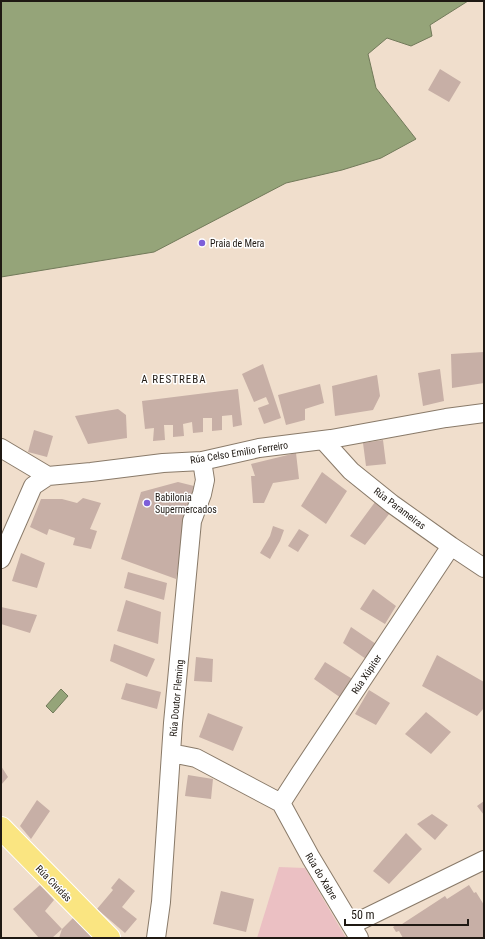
<svg xmlns="http://www.w3.org/2000/svg" width="485" height="939" viewBox="0 0 485 939" font-family="'Roboto Condensed',sans-serif">
	<style>
		.green { fill: #ebc0c3 }
		.water { fill: #95a479; stroke: #727a5a }
		.building { fill: #c7afa6 }
		.lines { fill: none; stroke-linecap: round; stroke-linejoin: round }
		.minor-casing { stroke: #897a69; stroke-width: 20 }
		.major-casing { stroke: #fff; stroke-width: 24 }
		.minor { stroke: #fff; stroke-width: 18 }
		.major { stroke: #fae581; stroke-width: 22 }
		.poi-dot { fill: #7d5ed9; stroke: #fff; stroke-width: 1.5 }
		.labels { text-anchor: middle; stroke-width: 3; stroke-linejoin: round; paint-order: stroke }
		.poi-label { font-size: 10px; fill: #1f1913; stroke: #fff; text-anchor: start }
		.street-label { font-size: 10px; fill: #1f1913; stroke: #fff }
		.neighbourhood-label { font-size: 11px; letter-spacing: 1px; fill: #1f1913; stroke: #fff }
	</style>
	<rect width="100%" height="100%" fill="#f0decc"/>
	<path class="green" d="M279,867l26,1 41,70h-89z"/>
	<path class="water" d="M1,1h467l-38,24 2,11 -21,10 -24,-8 -19,16 8,34 40,51 -35,19 -39,12 -56,13 -132,69 -153,25z
		M61,689l7,7 -15,17 -7,-7z"/>
	<path class="building" d="M440,69l21,13 -12,20 -21,-12z
		M484,352v31l-32,5 -1,-34z
		M263,364l18,54 -17,6 -6,-16 11,-4 -3,-7 -12,5 -12,-28z
		M440,369l4,32 -21,5 -5,-33z
		M377,375l3,21 -7,14 -38,6 -3,-30z
		M320,384l4,19 -19,6v11l-19,5 -8,-30z
		M238,389l4,36 -9,2 -1,-12 -10,1v14l-10,1v-13h-9v14l-10,1 -1,-11 -9,2 1,12 -11,1v-12h-9l1,15 -12,1 1,-13 -9,1 -3,-28z
		M118,409l8,6 1,23 -39,6 -13,-28z
		M34,430l19,6 -6,21 -19,-5z
		M383,440l3,24 -20,2 -3,-23z
		M296,453l3,26 -26,4 -9,20h-11l-2,-27h4l-4,-12z
		M322,472l25,19 -21,33 -25,-18z
		M178,482l16,4 -18,93 -55,-20 20,-67z
		M83,498l18,5 -11,26 7,2 -6,18 -18,-4 2,-7 -26,-9 -2,6 -17,-8 11,-28h21l15,4z
		M378,498l15,11 -28,36 -15,-9z
		M273,526l11,4 -4,11 -10,18 -10,-6 10,-17z
		M299,529l10,6 -11,17 -10,-6z
		M21,553l24,10 -8,25 -25,-7z
		M128,572l39,11 -3,17 -40,-12z
		M373,589l23,17 -11,18 -25,-15z
		M126,600l35,12 -3,32 -41,-13z
		M1,607l36,8 -7,18 -29,-9z
		M351,627l25,17 -10,15 -23,-16z
		M114,644l41,15 -8,18 -37,-16z
		M437,655l47,27v26l-7,8 -55,-30z
		M196,657l17,2 -1,23 -18,-1z
		M325,662l29,18 -13,18 -27,-19z
		M126,683l35,9 -4,17 -36,-10z
		M369,690l21,13 -14,22 -21,-11z
		M426,712l25,20 -20,22 -26,-20z
		M208,713l35,14 -10,24 -34,-14z
		M1,766l7,11 -7,8z
		M188,775l25,4 -2,20 -26,-3z
		M37,800l13,11 -19,28 -11,-13z
		M484,801v14l-7,-9z
		M432,814l16,11 -13,15 -18,-16z
		M406,833l16,16 -33,35 -16,-13z
		M119,878l16,13 -13,16 15,12 -12,14 -28,-24 16,-19 -2,-2z
		M40,885l14,15 -9,11 17,18 -10,9h-13l-26,-29z
		M469,885l5,8 2,-1 8,13v33h-81l-4,-7 -3,1 -3,-5 5,-3 1,2 46,-30 2,3z
		M221,891l33,8 -8,33 -33,-8z
		M74,917l20,21h-35l3,-9z"/>
	<g class="lines">
		<g class="minor-casing">
			<path id="minor" d="M323,440l28,31 41,33 59,42 33,22
				M1,448l47,28 43,-4 72,-9 39,-2 57,-13 72,-9 115,-21 38,-5
				M1,559l32,-73 15,-10
				M172,755h9l15,3 85,45 30,55 48,80
				M281,803l20,-31 150,-226
				M351,925l133,-65
				M156,938l5,-36 12,-179 19,-202 10,-27 3,-14 -3,-19"/>
		</g>
		<g class="major-casing">
			<path id="major" d="M1,828l108,110"/>
		</g>
		<use href="#minor" class="minor"/>
		<use href="#major" class="major"/>
	</g>
	<g class="poi-dot">
		<circle cx="202" cy="243" r="4"/>
		<circle cx="147" cy="503" r="4"/>
	</g>
	<g class="labels">
		<g class="poi-label">
			<text x="210" y="247">Praia de Mera</text>
			<text x="155" y="501">Babilonia<tspan x="155" dy="12">Supermercados</tspan></text>
		</g>
		<g class="street-label">
			<text transform="translate(239 452) rotate(-9)" y="4">Rúa Celso Emilio Ferreiro</text>
			<text transform="translate(400 508) rotate(37)" y="4">Rúa Parameiras</text>
			<text transform="translate(366 674) rotate(-56)" y="4">Rúa Xúpiter</text>
			<text transform="translate(176 698) rotate(-85)" y="4">Rúa Doutor Fleming</text>
			<text transform="translate(322 876) rotate(59)" y="4">Rúa do Xabre</text>
			<text transform="translate(54 883) rotate(46)" y="4">Rúa Cividás</text>
		</g>
		<g class="neighbourhood-label">
			<text x="174" y="383">A RESTREBA</text>
		</g>
	</g>
	<rect width="485" height="939" fill="none" stroke="#1f1913" stroke-width="4"/>
	<path d="M345 919v6h123v-6" fill="none" stroke="#1f1913" stroke-width="2"/>
	<text x="351" y="919" font-size="12" fill="#1f1913" stroke="#ffffff" stroke-width="3" paint-order="stroke">50 m</text>
</svg>
